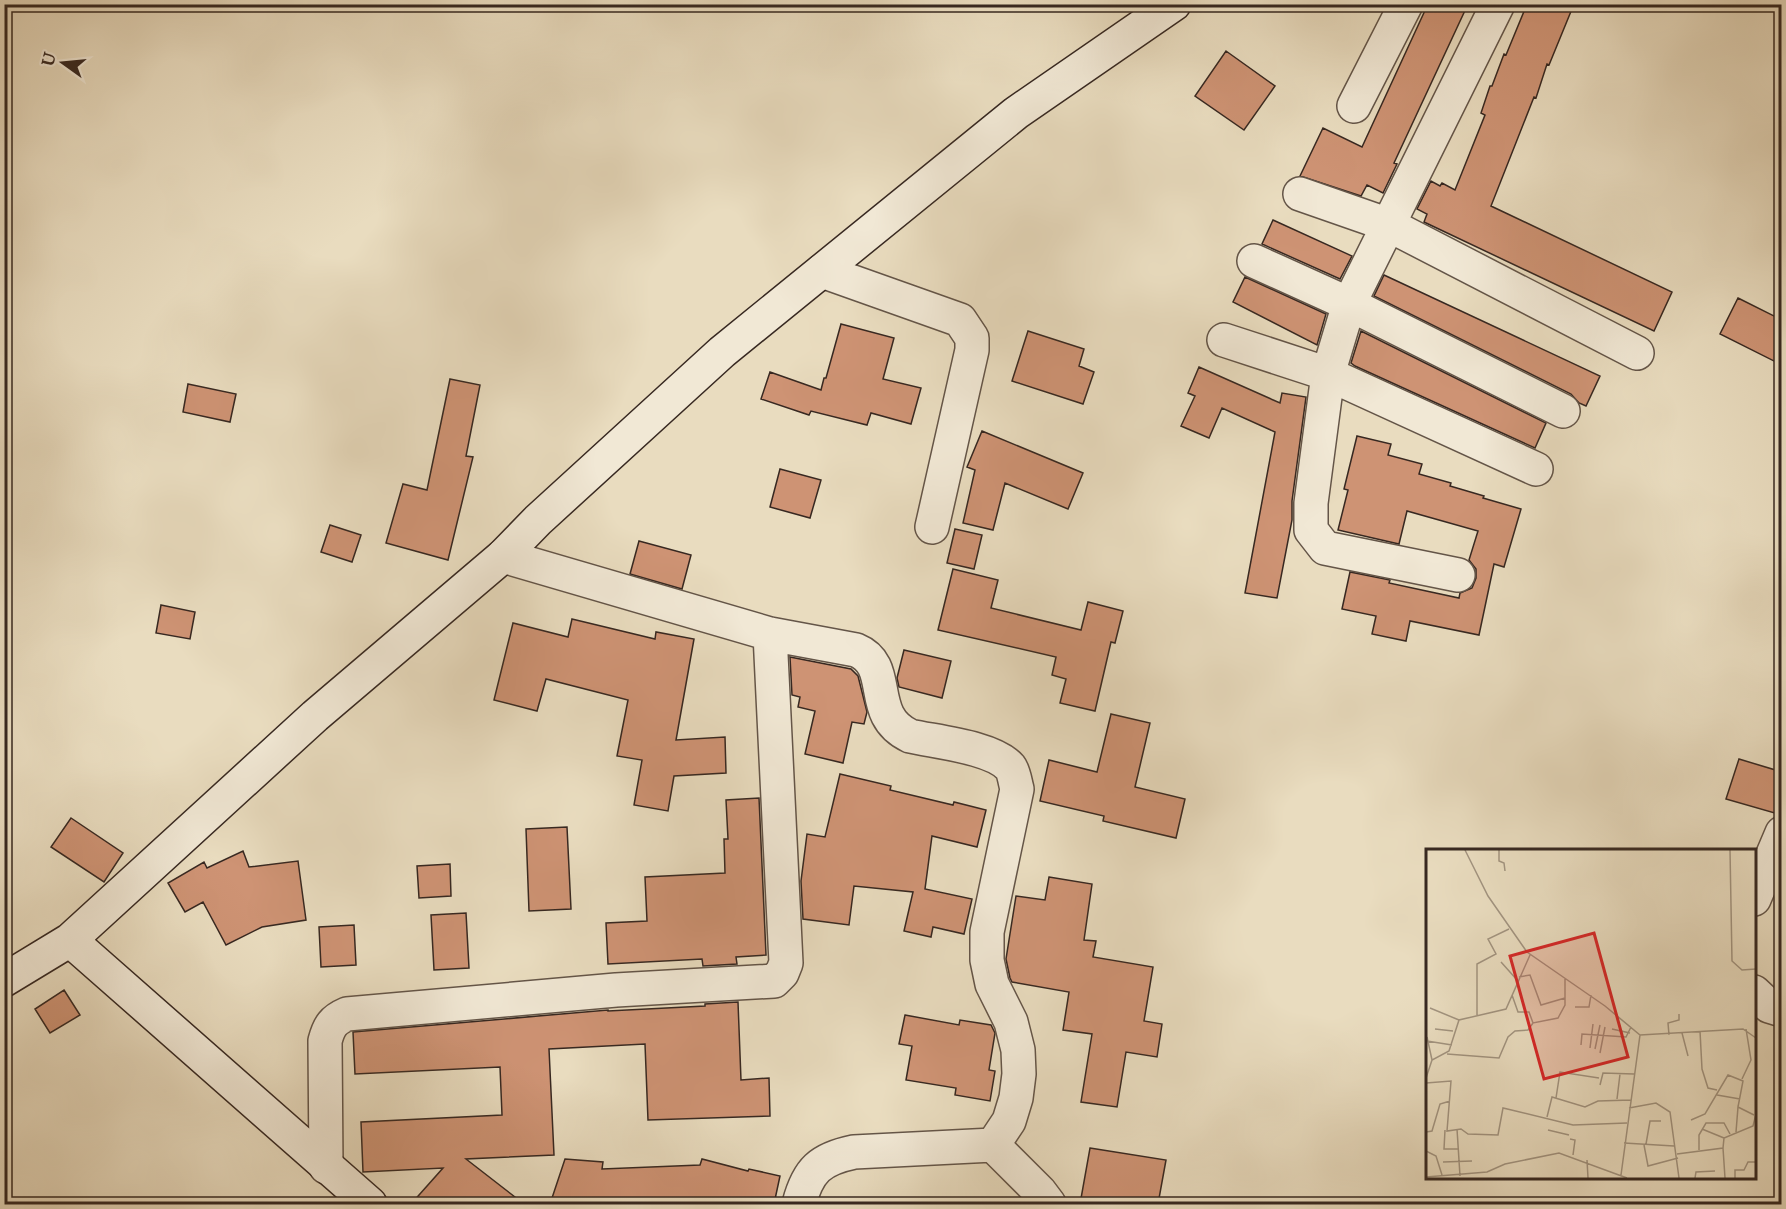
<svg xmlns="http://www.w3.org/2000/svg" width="1786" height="1209" viewBox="0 0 1786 1209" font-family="'IM FELL Double Pica',serif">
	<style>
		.building { fill: #ce9374; stroke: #372821; stroke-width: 1.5 }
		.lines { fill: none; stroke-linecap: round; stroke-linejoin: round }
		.street-casing { stroke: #645548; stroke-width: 36 }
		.secondary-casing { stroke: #372821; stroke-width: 36 }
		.street { stroke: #f1e8d5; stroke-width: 33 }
		.secondary { stroke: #f1e8d5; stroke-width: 33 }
		.inset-road { fill: none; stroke: #a29480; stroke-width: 1.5 }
		.view { fill: #d62828; fill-opacity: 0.15; stroke: #d62828; stroke-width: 3 }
		.inset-edge { fill: none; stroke: #372821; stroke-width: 3 }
	</style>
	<rect width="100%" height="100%" fill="#e9dcbf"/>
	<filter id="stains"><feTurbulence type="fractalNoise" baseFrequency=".00333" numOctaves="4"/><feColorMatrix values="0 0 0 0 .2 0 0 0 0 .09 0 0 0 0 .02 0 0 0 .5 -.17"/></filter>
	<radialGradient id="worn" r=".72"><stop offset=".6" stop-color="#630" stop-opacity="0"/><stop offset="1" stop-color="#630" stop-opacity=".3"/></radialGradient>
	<path class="building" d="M1428,4h40l-74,159 3,1 -14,29 -16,-8 -6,11 -61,-20 23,-48 39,19z
		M1527,4h47l-25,61 -2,-1 -11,34 -2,-1 -43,109 181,86 -18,39 -230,-109 3,-8 -10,-5 14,-28 9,5 2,-3 13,7 30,-75 -4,-2 9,-27h2l12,-32 2,1z
		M1226,51l49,35 -31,44 -49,-34z
		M1273,220l79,36 -12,23 -78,-35z
		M1384,275l216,101 -14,30 -7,-3 -8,-9 -197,-98z
		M1245,277l81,37 -9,31 -84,-43z
		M1738,298l44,22v45l-62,-31z
		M841,324l53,14 -11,41 38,9 -10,36 -40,-11 -4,12 -56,-14 -2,4 -48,-16 9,-27 51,18 3,-12h2z
		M1028,331l56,18 -5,17 15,6 -11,32 -71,-23z
		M1361,331l185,92 -11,25 -180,-82 -4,-3z
		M1199,367l81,36 2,-10 24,4 -14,104v19l-15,78 -32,-5 30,-161 -53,-24 -13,30 -28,-12 14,-30 -7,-3z
		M450,379l30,6 -14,71 7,1 -25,103 -62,-17 17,-59 24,6z
		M188,384l48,10 -6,28 -47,-10z
		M982,431l101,42 -15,36 -63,-26 -12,47 -30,-7 12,-53 -8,-3z
		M1357,436l34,8 -3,11 34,9 -3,10 32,9 -1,3 34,10 -1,2 38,11 -17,58 -10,-3 -15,71 -69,-14 -4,20 -34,-7 4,-18 -34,-7 8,-37 40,8 -1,3 70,15 1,-5 12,-5 4,-10v-9l-7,-9 9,-29 -71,-20 -8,33 -61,-14 10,-40 -4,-1z
		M780,469l41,11 -11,38 -40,-11z
		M330,525l31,10 -9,27 -31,-10z
		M955,529l27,6 -8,34 -27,-6z
		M639,541l52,14 -9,34 -52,-15z
		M953,569l45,11 -7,28 90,22 7,-28 35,9 -8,32 -4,-1 -16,69 -35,-8 6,-24 -14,-4 4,-18 -118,-27z
		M161,605l34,7 -5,27 -34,-6z
		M572,619l83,20 1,-7 38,7 -18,101 49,-3 1,36 -52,3 -6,35 -34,-6 8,-45 -25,-4 11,-56 -82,-21 -9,32 -43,-11 19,-77 55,14z
		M904,650l47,11 -9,37 -43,-11 -2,-9z
		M790,657l61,12 7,7 9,36 -3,12 -12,-2 -9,41 -38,-9 10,-43 -17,-4 2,-10 -8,-2z
		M1111,714l39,9 -15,64 50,12 -9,39 -73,-17 1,-5 -64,-15 9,-41 48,12z
		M1739,759l43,13v43l-56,-16z
		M840,774l51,12 -1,4 63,15 1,-3 32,8 -9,37 -45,-11 -7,53 47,10 -8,35 -31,-7 -2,10 -27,-6 9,-39 -59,-6 -5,39 -46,-6 -2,-38 6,-47 18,3z
		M759,798l7,157 -30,2 1,7 -34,2 -1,-7 -94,5 -2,-41 41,-2 -2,-44 80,-4 -1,-34h4l-2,-39z
		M71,818l52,35 -19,29 -53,-35z
		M567,827l4,82 -42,2 -3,-82z
		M243,851l6,16 49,-6 8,59 -44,7 -36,18 -23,-43 -18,10 -17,-29 36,-21 3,6z
		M450,864l1,32 -32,2 -2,-32z
		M1049,877l43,7 -8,56 12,1 -3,16 60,10 -9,54 18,3 -5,33 -31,-5 -9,55 -36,-5 11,-68 -29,-4 6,-38 -57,-10 -2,-4 -4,-19 10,-63 29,4z
		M466,913l3,55 -35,2 -3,-55z
		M354,925l2,40 -35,2 -2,-40z
		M64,990l16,25 -30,18 -15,-24z
		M738,1002l3,78 28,-2 1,38 -122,4 -3,-76 -96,5 5,106 -88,4 58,45h-113l32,-36 -80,4 -2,-50 141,-7 -2,-48 -145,7 -2,-42 255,-22v1l97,-5v-2z
		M905,1015l54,10 1,-5 31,5 4,8 -6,37 6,1 -5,30 -35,-6 1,-7 -50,-8 6,-34 -13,-2z
		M1090,1148l76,12 -8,44h-78z
		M565,1159l38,3 -1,7 98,-4 2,-6 46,12 1,-2 31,7 -6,28h-224z"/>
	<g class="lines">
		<g class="street-casing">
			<path id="street" d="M1354,106l52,-102
				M1300,194l89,31 248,128
				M1254,261l95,43 214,107
				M822,271l138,49 12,18v12l-40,177
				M1224,340l104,34 208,95
				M503,556l267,78 86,16c39,16 9,65 54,86 26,6 82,11 100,31 4,5 5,15 7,22l-30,143v28l5,24 19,38 7,28 1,24 -3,24 -7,23 -16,24 -139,7c-34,7 -46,18 -55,52
				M1458,575l-133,-27 -14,-18v-27l17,-129 21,-70 149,-300
				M1754,899l28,-66
				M1754,992l15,14 13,4
				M993,1145l47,47 9,12
				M326,1167l-1,-126c4,-15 8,-21 22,-27l269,-24 158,-9 8,-8 4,-10 -16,-329"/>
		</g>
		<g class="secondary-casing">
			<path id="secondary" d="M70,940l300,264
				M4,980l66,-40 245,-224 188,-160 35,-36 184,-168 294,-239 158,-109"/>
		</g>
		<use href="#street" class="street"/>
		<use href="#secondary" class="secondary"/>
	</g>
	<g transform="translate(1426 849)">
		<rect width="330" height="330" fill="#e9dcbf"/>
		<path class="inset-road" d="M39,1l23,46 39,56 78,54 35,29 103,-6 13,9M73,1v11l5,2 1,8M304,1l2,111 10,9 14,-1M75,113l17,19M93,128l11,-2 11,30 24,-7M86,146l6,17h11l4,11 25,-5 7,-13v-27M149,158h14l2,-12M4,159l29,12M51,166v-51l19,-10 -8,-15 21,-10M9,180l18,2M186,180l18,4M274,182l2,38 6,19 9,2M256,184l6,23M243,186l-1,-12 11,-3v-6M1,188l5,23M1,192l25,4M155,196l1,-11 44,3 5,-10M164,199l3,-24M169,200l5,-24M174,204l5,-26M21,205l52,4 9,-21 7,-6 13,-1 5,-7M0,229l6,-18 17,-9 10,-31 47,-11 24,-54M316,230l9,-19 -5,-31M0,234l25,-2 -4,50 14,-2 7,5 30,1 5,-27 70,17 54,-2M174,236l3,-12 31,1M291,246l23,4M130,249l4,-26 39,6M191,250l3,-25M203,259l27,-5 14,9 9,66M121,268l5,-20 33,10 13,-6 33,-1M265,271l14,-6 23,-39 15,6 -5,26M31,280l3,47M276,280l22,9M19,281l-1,19h15M122,281l21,5M0,283l6,-1 8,-27 10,-3M310,283l2,-25 16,8M144,290l5,1 -2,15M198,294l50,3M220,295l4,-23h11M218,296l4,21 30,-8M297,299l2,30M273,301v-15l7,-12h18l6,11M0,302l10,5 6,19M251,305l46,-6 1,-10 29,-12 3,-12M161,311l1,18M17,313l29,-1M195,326l19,-140M0,328l61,-5 18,-8 54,-11 68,25M269,329l1,-6 19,-1M309,329v-8h9l4,-8h8"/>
		<path class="view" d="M168,84l34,124 -84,22 -34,-123z"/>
		<rect width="330" height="330" class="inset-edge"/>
	</g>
	<rect width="1786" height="1209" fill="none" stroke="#e9dcbf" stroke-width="24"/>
	<rect x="6" y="6" width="1774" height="1197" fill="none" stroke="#372821" stroke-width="3"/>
	<rect x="12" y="12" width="1762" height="1185" fill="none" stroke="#372821" stroke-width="1.5"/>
	<g transform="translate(63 63) rotate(285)" stroke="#f1e8d5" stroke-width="4.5" paint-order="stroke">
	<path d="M0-4.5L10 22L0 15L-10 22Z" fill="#372821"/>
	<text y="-9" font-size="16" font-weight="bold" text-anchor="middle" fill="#372821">U</text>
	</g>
	<rect width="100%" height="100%" filter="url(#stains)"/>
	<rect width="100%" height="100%" fill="url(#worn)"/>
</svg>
